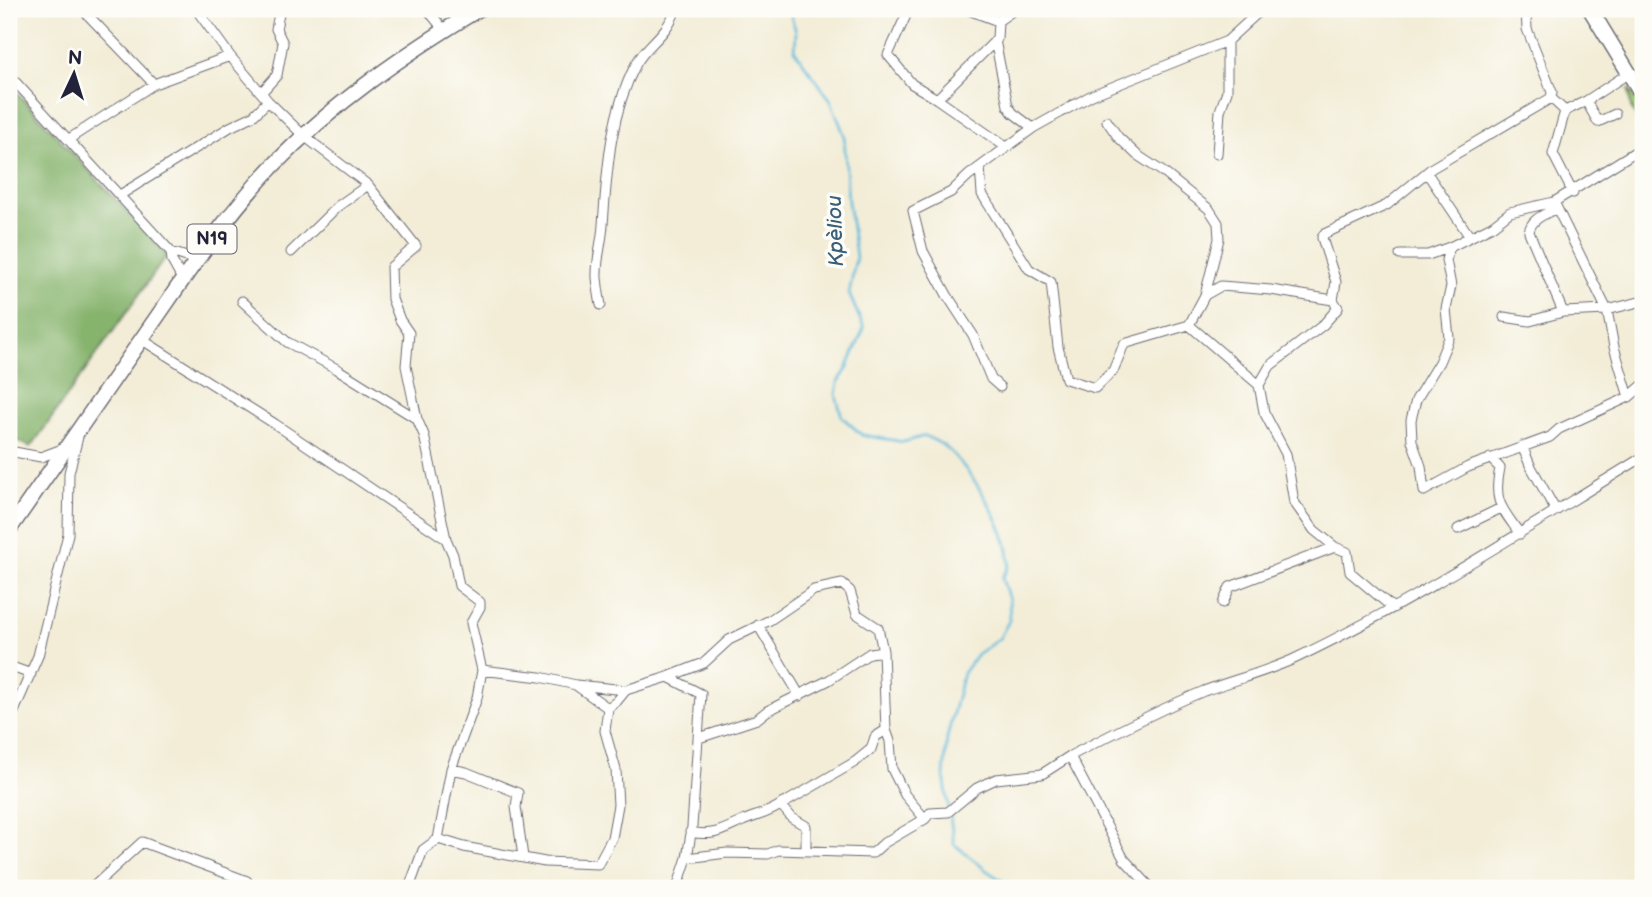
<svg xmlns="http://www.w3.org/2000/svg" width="1652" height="897" viewBox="0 0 1652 897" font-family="'Balsamiq Sans',sans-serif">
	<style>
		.green { fill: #a8d27e; stroke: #657a5c; stroke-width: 2 }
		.forest { fill: #86b46d; stroke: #546b54; stroke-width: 2 }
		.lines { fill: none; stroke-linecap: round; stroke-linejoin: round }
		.stream { stroke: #5cbadb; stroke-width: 2.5 }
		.minor-casing { stroke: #6b6972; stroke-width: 11 }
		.primary-casing { stroke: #6b6972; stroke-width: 17 }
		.trunk-casing { stroke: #6b6972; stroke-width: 17 }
		.minor { stroke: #fff; stroke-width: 9 }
		.primary { stroke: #fff; stroke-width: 14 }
		.trunk { stroke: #fff; stroke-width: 14 }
		.labels { text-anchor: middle; stroke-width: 7; stroke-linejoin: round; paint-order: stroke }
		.shield { fill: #fdfcf7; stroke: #646373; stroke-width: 2 }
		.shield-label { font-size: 18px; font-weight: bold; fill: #22223b }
		.water-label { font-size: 21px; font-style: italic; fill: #395f7b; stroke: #fdfcf7 }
	</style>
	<rect width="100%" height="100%" fill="#fdfcf7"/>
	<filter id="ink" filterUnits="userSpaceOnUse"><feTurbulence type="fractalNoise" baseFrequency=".0143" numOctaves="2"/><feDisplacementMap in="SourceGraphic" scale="14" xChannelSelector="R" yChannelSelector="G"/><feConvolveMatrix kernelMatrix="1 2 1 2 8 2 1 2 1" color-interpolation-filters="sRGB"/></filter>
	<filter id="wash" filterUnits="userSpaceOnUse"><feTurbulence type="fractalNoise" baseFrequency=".00686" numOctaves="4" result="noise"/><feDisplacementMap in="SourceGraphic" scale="28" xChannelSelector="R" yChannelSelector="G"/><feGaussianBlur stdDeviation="1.57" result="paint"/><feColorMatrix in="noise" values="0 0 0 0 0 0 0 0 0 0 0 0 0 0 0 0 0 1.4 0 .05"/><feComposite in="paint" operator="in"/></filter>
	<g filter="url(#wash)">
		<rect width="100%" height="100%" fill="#f3edd7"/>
		<path class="green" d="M1629,89l14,22v18l-12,-22z"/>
		<path class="forest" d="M9,84l158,171 -136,192 -22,-10z"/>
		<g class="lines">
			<path class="stream" d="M789,9l7,23 -1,19 35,48 14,35 4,68 8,55 -7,37 15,34 -17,41 -9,14 -2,12 6,22 20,18 42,7 21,-6c6,3 14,6 19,10 25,20 67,85 65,118 0,4 -5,10 -7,14l7,22 1,19 -11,20 -22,15 -14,19 -16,65 -3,37 10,69 32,26 27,18"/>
		</g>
	</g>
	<g filter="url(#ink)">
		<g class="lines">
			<g class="minor-casing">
				<path id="minor" d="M82,9l72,75
					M196,9l34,47 38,45 36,35 64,49 48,61 -25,21 1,32 8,21 9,13 -3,33 11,53 7,16 22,104 7,16 6,31 21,16v5l-9,16 11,47 -5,28 -26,71 -13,70 -15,11 -14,38
					M427,9l17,21
					M909,9l-21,46 24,29 25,15
					M966,9l32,12
					M1096,9h1
					M1526,9l1,20 25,63 -1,6 14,13
					M995,40l13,66 5,7 20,15
					M9,75l162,177 1,9 10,18
					M261,93l16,-18 6,-32 -7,-14 4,-20
					M1586,101l12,21 17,-8
					M69,139l85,-55 76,-28
					M1006,147l-69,-48 60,-60 1,-18 17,-12
					M1643,147l-89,55 -44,10 -18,14 -42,21 -4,13 5,26 -5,23 3,29 -10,24 -23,38 -5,20 1,21 9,25 3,25 44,-24 82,-30 9,-8 70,-32 14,-12
					M1217,154l3,-43 7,-20v-50
					M980,167l2,27 47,75 22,13 7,65 8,32 29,9 18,-17 11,-27 65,-19 16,-30 14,-56 -1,-16 -9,-14 -46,-37 -26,-17 -19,-18 -11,-16
					M1427,173l43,64
					M1573,193l-20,-39 12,-43 21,-10 43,-28
					M120,195l110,-68 23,-11 15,-15
					M1554,202l53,108 7,37 15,50
					M1557,208c-11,6 -26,10 -28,24l34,80
					M171,252l25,8
					M291,252l47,-46 30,-21
					M1400,255h28l22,-8
					M1205,295l16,-9 50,4 62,10
					M242,301l45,41 50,27 80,50
					M601,305c-2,-9 -3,-18 -4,-27 -1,-17 5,-36 6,-53 4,-55 7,-111 33,-161 12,-22 30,-27 40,-55
					M1504,317l26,4 33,-9 44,-2 36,-9
					M1189,325l70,60 5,27 22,42 8,48 20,28 21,17 12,5 3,20 43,36
					M141,339l134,85 171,115
					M1259,385l11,-19 53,-41 15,-17 -5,-8 3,-18 -14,-44 2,-4 63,-29 45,-37 119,-70
					M1000,387l-9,-8 -18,-44 -26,-40 -24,-44 -10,-40 38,-19 18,-17 64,-47 59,-33 135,-54 35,-32
					M1522,446l8,19 26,46
					M9,451l32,6 24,-9
					M1490,458l10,10c-7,34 1,39 20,66
					M1458,529l43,-21
					M1223,603l7,-16 105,-40
					M758,625l42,71
					M9,666l22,8
					M482,670l58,7 36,8 50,5 42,-13 33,17 -9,133 -5,31 -10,30
					M668,677l36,-14 25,-23 41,-20 44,-30 28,-6 8,7 7,23 21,14 5,23 3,79 4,11 2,28 13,26 20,24
					M608,708l9,-7 9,-11
					M9,723l29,-67 30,-122 1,-61 9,-36
					M699,738l58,-19 10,-8 62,-31 41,-27 13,-2
					M451,769l15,3 52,21 -2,14 7,50
					M690,832c24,5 32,-2 53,-11 13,-6 28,-8 40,-18
					M438,839l26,8 81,15 53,2 14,-26 6,-33 -2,-35 -11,-39 3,-23 -31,-22
					M806,851v-25l-14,-8 -11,-13 74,-43 16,-13 4,-12 11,-7
					M687,858l40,-5 41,1 10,-4 95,3 11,-10 41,-24 5,-6 18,-1 29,-24 19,-9 46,-5 28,-18
					M92,888l50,-46 105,39 3,7
					M1151,888l-27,-29 -54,-103c42,-22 90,-47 134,-65 30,-11 61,-19 90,-32 122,-58 234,-132 349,-202"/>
			</g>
			<g class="primary-casing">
				<path id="primary" d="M9,530c52,-75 105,-151 157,-226 33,-48 67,-96 107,-138 60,-63 132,-112 206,-157"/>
			</g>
			<g class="trunk-casing">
				<path id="trunk" d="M1590,9l53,87"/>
			</g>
			<use href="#minor" class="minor"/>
			<use href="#primary" class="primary"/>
			<use href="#trunk" class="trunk"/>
		</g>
	</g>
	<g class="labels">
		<rect class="shield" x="187.5" y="224.5" width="49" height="29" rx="5"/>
		<g class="shield-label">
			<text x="212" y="245">N19</text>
		</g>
		<g class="water-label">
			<text transform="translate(835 231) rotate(-92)" y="7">Kpèliou</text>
		</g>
	</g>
	<rect width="1652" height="897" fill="none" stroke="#fdfcf7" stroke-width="35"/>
	<g transform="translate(74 74) rotate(4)" stroke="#fdfcf7" stroke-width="5" paint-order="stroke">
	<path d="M0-5L12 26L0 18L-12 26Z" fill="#22223b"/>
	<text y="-10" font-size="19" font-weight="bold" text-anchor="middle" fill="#22223b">N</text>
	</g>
</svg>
